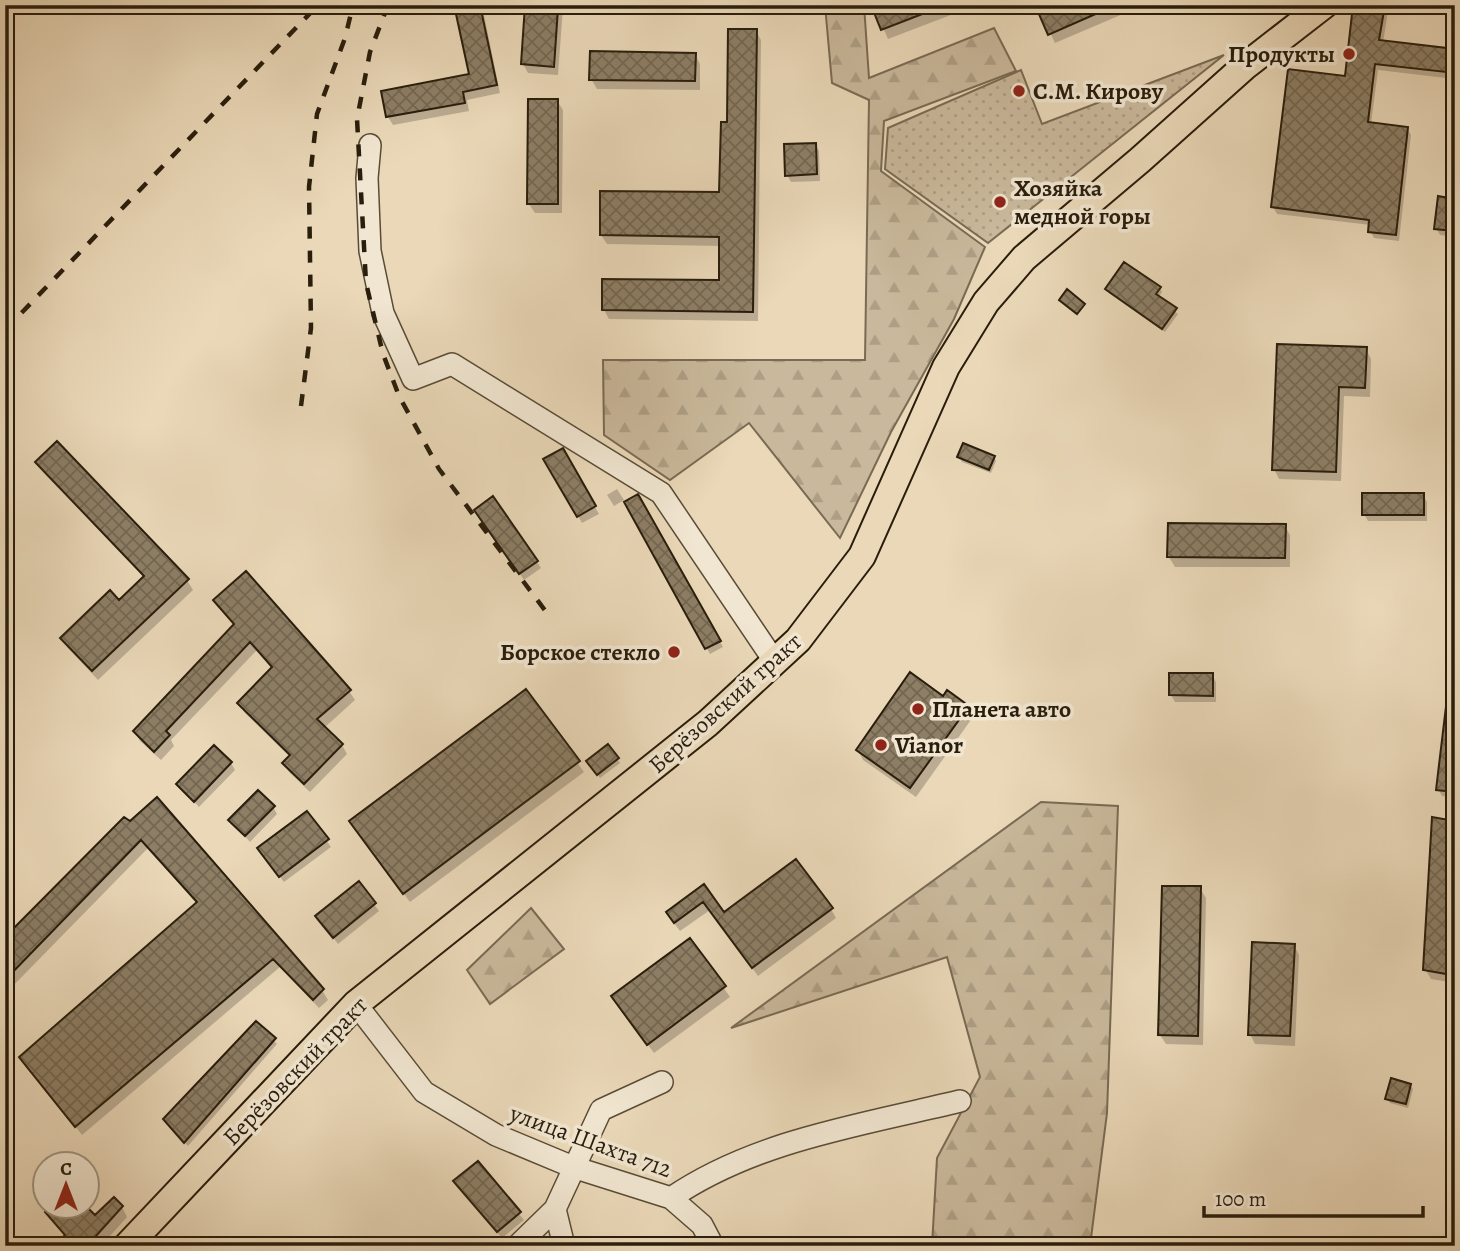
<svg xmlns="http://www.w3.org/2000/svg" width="1460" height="1251" viewBox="0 0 1460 1251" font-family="Alegreya,serif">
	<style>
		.forest { fill: url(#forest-firs); stroke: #796a54; stroke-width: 2 }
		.park { fill: url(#park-dots); stroke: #796a54; stroke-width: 2 }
		.shadow { fill: #0003 }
		.building { fill: url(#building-cross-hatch); stroke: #291d0c; stroke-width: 2 }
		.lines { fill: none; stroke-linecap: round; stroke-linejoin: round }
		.minor-casing { stroke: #594c37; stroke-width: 24 }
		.major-casing { stroke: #291d0c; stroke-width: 30 }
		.minor { stroke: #f1e6d1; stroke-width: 21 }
		.major { stroke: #ead8b8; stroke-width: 26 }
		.rail { stroke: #291d0c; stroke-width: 4.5; stroke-dasharray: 12 12; stroke-linecap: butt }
		.poi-dot { fill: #8f2418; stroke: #f1e6d1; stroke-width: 2.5 }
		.labels { text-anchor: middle; stroke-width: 7; stroke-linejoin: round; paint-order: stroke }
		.poi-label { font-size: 24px; font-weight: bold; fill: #291d0c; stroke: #f1e6d1; text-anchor: start }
		.street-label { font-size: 24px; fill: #291d0c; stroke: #f1e6d1 }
	</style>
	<defs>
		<pattern id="forest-firs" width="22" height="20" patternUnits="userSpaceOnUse" patternTransform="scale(1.75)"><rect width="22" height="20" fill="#c9b89b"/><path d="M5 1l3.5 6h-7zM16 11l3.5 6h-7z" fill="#ad9e84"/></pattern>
		<pattern id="park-dots" width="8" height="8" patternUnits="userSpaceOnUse" patternTransform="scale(1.75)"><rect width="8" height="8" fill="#c9b89b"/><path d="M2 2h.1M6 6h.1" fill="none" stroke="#ad9e84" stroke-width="1.8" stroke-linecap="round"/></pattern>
		<pattern id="building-cross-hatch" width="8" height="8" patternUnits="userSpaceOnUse" patternTransform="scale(1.75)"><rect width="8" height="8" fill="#8d7e65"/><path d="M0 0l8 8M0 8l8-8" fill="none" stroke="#736752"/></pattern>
	</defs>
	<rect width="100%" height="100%" fill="#ead8b8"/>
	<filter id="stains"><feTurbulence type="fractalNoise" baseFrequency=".00286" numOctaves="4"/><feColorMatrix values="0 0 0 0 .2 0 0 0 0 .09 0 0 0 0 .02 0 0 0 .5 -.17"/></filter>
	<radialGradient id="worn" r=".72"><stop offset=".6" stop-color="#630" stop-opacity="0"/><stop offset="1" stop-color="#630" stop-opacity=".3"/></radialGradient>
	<path class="forest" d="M825,5h39l5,73 125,-50 22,43 -132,50 -3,50 104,76 -31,72 -63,113 -51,106 -91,-115 -79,57 -66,-45 -1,-75h262l4,-260 -37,-17z
		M1041,802l77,4 -11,307 -17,133h-158l5,-88 43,-81 -33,-120 -216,71z
		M531,908l33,41 -74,55 -23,-34z"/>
	<path class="park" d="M1224,55l-236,188 -103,-74 3,-41 133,-58 21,54z"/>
	<path class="shadow" d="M456,5h26l18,88 -33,7 2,11 -76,14 -5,-8 -5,-25 88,-16z
		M540,5h29l-6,2 -5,68 -30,-2 -5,-9z
		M873,5h104l-89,34z
		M1037,5h107l-89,38z
		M1355,5h30l3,6 -5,32 72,7v29l-77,-9 -7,54 36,4 4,7 -12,106 -25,-3 -4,-7 1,-6 -94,-11 -4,-7 73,-129z
		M756,31l5,9 -3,281 -149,-2 -5,-9 116,-28 1,-36 -114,-2 -6,-9 120,-41 8,-70z
		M695,54l5,10v26l-103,-1 -6,-10z
		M557,101l6,9 -1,103h-27l-6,-9z
		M815,144l4,7 1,30 -29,1 -4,-7z
		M1455,200v37l-15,-2 -4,-7z
		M1160,288l2,4 -4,6 20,16 -13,18 -55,-38 -3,-4z
		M1366,349l5,10 -1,38 -26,-1 -3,85 -62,-2 -5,-10z
		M562,450l37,64 -17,9 -36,-63z
		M959,457h35l2,4 -5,12 -29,-11z
		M37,462l150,118 6,10 -95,90 -30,-32 -6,-10 57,-36 26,-24 -102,-106z
		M617,489l7,11 -10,6 -7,-11z
		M1423,495l4,7v19h-59l-4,-7z
		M640,497l83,150 -13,7 -84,-151z
		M480,517l57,45 4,6 -17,12z
		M1285,526l5,9v32h-115l-6,-10z
		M216,601l133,90 6,9 -31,28 18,17 5,9 -37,38 -20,-19 -6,-9 6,-7 -45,-44 -6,-10 34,-34 -16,-19 -86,90 3,6 -13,14 -21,-19 -5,-10 100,-105z
		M1455,660v33l-5,-7z
		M1212,675l4,7v20h-41l-4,-7z
		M526,691l58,81 -174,130 -54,-71z
		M943,698l24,9 6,10 -57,80 -53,-37 -5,-10z
		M1455,713v85l-13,-2 -4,-7z
		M608,746l12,17 -20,15 -9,-13z
		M231,763l4,7 -36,37 -21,-23z
		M273,807l4,7 -27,28 -19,-22z
		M307,813l24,34 -47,35 -21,-27z
		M124,819l198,171 6,10 -9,8 -39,-41 -198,168 -61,-78 176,-153 -49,-56 -143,146v-53z
		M1455,822v161l-24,-4 -6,-10z
		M359,884l20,27 -41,33 -16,-21z
		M704,887l20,28 107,-6 5,9 -78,58 -48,-66 -30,21 -7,-9z
		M1200,888l6,10 -3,147 -37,-1 -6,-9z
		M690,940l40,57 -76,56 -35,-47z
		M1294,945l5,10 -4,91 -40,-2 -5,-10z
		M256,1023l21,21 -89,102 -20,-22z
		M1410,1085l3,4 -5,19 -18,-5 -3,-4z
		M477,1163l47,57 -22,18 -42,-49z
		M53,1206h30l12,11 27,-10 5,10 -26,29h-43l8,-9 -19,-25z"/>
	<path class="building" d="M454,5h26l17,80 -34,7 2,11 -79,14 -5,-26 88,-17z
		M525,5l33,3 -4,59 -33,-3z
		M871,5h72v1l-62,24z
		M1035,5h81l-68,30z
		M1353,5h32l-6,35 76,9v24l-80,-9 -7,58 40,5 -12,108 -28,-3 1,-12 -98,-13 17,-138 57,7z
		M728,29h29l-4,283 -151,-2v-31l117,1v-43l-119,-2v-44l119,1 2,-70h6z
		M590,51l106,2 -1,28 -106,-1z
		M528,99h30v105h-31z
		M816,143l1,31 -32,2 -1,-32z
		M1438,196l17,3v32l-21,-2z
		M1124,262l37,25 -5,7 21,14 -15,21 -57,-40z
		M1067,289l18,15 -8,10 -18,-14z
		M1277,344l90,3 -2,41 -26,-1 -3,85 -64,-2z
		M57,441l132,138 -97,92 -32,-33 50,-48 9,10 25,-24 -109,-114z
		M963,443l32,13 -6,14 -32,-13z
		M563,448l33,58 -19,11 -34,-58z
		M1362,493h62v22h-62z
		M638,494l83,147 -16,8 -81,-147z
		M493,496l45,65 -19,13 -45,-64z
		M1168,523l118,1 -1,34 -118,-1z
		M246,571l105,119 -34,29 26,25 -39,40 -22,-21 8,-8 -53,-52 35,-36 -22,-25 -84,89 4,4 -16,17 -21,-21 101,-107 -21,-24z
		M910,672l33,24 4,-6 22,16 -59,82 -54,-38z
		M1169,673h44v23l-44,-1z
		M526,689l54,72 -177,133 -54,-73z
		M1447,698l8,1v93l-19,-2z
		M608,744l11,14 -22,17 -11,-14z
		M214,745l18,17 -38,40 -18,-18z
		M258,790l17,16 -30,30 -17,-16z
		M157,797l167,192 -11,11 -40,-41 -198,168 -56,-70 178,-155 -56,-62 -136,140v-43l119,-120 6,4z
		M307,811l22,28 -50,38 -22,-29z
		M1432,817l23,4v134l-3,20 -29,-5z
		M796,859l37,49 -81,60 -49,-66 -29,21 -8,-11 38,-28 20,28z
		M359,881l17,22 -43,35 -18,-22z
		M1162,886h39l-3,150 -40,-1z
		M690,938l36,48 -79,59 -36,-49z
		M1252,942l43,2 -5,92 -42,-1z
		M256,1021l20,17 -92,105 -21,-24z
		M1391,1078l20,6 -5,20 -21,-5z
		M478,1161l43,51 -24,20 -44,-51z
		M114,1197l9,9 -36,40h-32l10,-11 -20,-23 6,-6h35l9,9z"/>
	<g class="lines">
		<g class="minor-casing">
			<path id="minor" d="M370,145l-3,33 3,73 13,62 30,66 39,-15 209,129 114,169
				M356,1004l68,88 72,43 77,32 98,31 31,27 11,21
				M671,1198c85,-58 191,-73 289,-97
				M555,1209l9,37
				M517,1246l38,-37 46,-99 61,-28"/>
		</g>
		<g class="major-casing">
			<path id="major" d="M127,1246l229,-242 352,-281 90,-83 64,-84 84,-189 40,-65 38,-44 116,-98 104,-93 80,-62"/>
		</g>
		<use href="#minor" class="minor"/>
		<use href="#major" class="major"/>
		<path class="rail" d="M388,5l-18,47 -13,67 9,164 17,71 16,42 40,73 111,148
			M1446,5l9,7
			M5,330l313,-325
			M301,406l10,-78 -2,-141 8,-73 28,-76 8,-33"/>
	</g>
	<g class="poi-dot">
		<circle cx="1349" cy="54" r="7"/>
		<circle cx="1019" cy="91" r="7"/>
		<circle cx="1000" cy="202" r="7"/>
		<circle cx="674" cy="652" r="7"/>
		<circle cx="918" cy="709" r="7"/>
		<circle cx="881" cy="745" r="7"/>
	</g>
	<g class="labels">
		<g class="poi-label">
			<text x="1335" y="62" text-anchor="end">Продукты</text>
			<text x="1033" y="99">С.М. Кирову</text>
			<text x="1014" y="196">Хозяйка<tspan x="1014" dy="28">медной горы</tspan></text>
			<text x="660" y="660" text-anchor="end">Борское стекло</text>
			<text x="932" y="717">Планета авто</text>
			<text x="895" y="753">Vianor</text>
		</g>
		<g class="street-label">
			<text transform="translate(725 703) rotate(-42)" y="8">Берёзовский тракт</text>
			<text transform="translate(295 1071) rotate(-46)" y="8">Берёзовский тракт</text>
			<text transform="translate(591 1141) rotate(20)" y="8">улица Шахта 712</text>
		</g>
	</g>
	<rect width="1460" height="1251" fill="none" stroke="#ead8b8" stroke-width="28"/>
	<rect x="7" y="7" width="1446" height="1237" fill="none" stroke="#291d0c" stroke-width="3.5"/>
	<rect x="14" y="14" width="1432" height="1223" fill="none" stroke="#291d0c" stroke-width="2"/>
	<g transform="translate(66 1185)"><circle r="33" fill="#f1e6d1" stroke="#a19682" stroke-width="2"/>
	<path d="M0-5L12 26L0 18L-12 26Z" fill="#8f2418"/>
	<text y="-10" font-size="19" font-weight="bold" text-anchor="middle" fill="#291d0c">С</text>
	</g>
	<path d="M1204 1206v10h219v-10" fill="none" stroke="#291d0c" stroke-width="3.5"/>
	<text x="1215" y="1206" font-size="21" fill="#291d0c" stroke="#f1e6d1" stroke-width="5" paint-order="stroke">100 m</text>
	<rect width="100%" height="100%" filter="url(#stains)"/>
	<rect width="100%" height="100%" fill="url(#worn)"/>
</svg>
